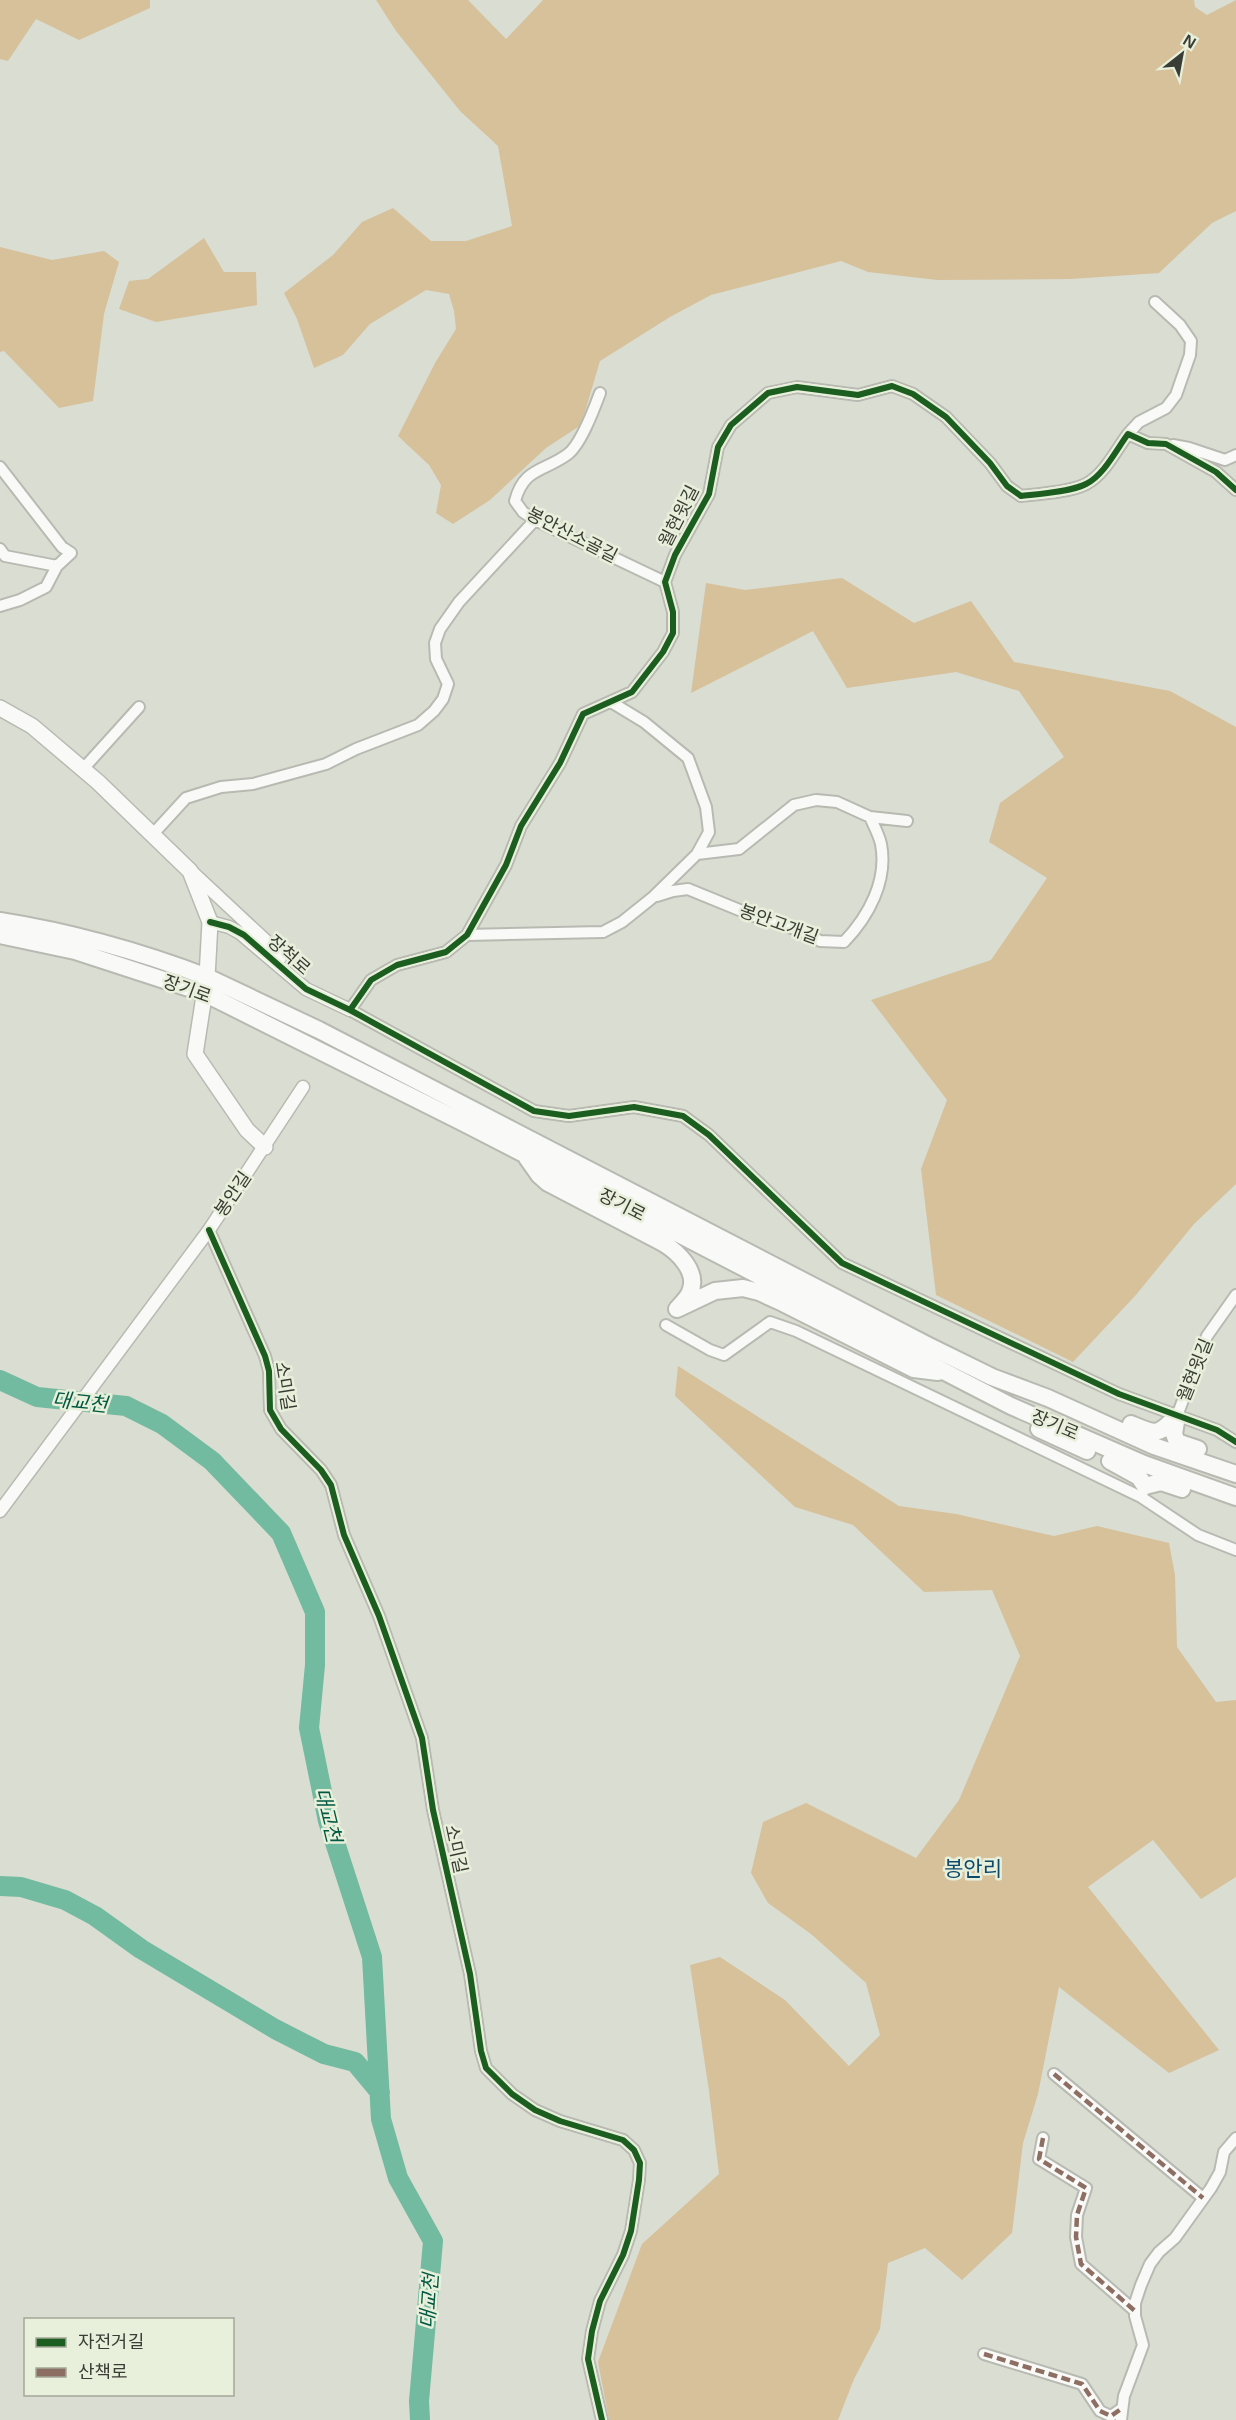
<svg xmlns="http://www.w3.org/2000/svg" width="1236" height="2420" viewBox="0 0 1236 2420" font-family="Helvetica,'Noto Sans KR',sans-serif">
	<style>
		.green { fill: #d6c19b }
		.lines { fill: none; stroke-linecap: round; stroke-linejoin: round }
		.river { stroke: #72baa0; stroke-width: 20 }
		.minor-casing { stroke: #b8bab2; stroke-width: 14 }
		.tertiary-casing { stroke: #b8bab2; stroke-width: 15 }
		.secondary-casing { stroke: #b8bab2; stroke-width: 18 }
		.primary-casing { stroke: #b8bab2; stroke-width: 20 }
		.trunk-casing { stroke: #b8bab2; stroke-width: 20 }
		.minor { stroke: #f9faf8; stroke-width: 10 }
		.tertiary { stroke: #f9faf8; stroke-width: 12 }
		.secondary { stroke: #f9faf8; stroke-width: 15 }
		.primary { stroke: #f9faf8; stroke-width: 16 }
		.trunk { stroke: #f9faf8; stroke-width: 16 }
		.quiet { stroke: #8d6e63; stroke-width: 4.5; stroke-dasharray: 9 4.5; stroke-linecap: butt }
		.cycleway-casing { stroke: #e8efda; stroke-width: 10 }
		.cycleway { stroke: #1b5e20; stroke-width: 6 }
		.labels { text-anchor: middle; stroke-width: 5; stroke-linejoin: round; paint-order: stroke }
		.street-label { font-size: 18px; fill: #3a3d35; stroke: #e8efda }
		.water-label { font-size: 20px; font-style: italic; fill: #015943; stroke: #e8efda }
		.quarter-label { font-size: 21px; fill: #0c496a; stroke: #e8efda }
	</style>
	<rect width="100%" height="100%" fill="#daddd2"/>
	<path class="green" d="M0,0h150v8l-71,32 -43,-21 -28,42 -8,-2z
		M376,0h92l38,39 37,-39h651l1,7 12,8 29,-15v211l-24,12 -53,50 -88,6 -134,1 -69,-8 -27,-11 -130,34 -41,22 -70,44 -19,64 -35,23 -56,52 -37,24 -17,-11 5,-28 -12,-20 -31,-29 37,-73 21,-34 -2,-18 -5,-17 -23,-4 -56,34 -27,31 -29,13 -17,-49 -13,-26 49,-38 29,-33 31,-14 38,33h35l46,-15 -14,-80 -38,-35 -64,-80z
		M204,238l20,34h32l1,33 -101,17 -37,-13 10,-28 19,-2z
		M0,247l52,13 52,-9 15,11 -15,52 -11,87 -34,7 -55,-57 -4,1z
		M842,578l72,45 57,-22 43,61 156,29 66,36v457l-42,40 -59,72 -62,66 -137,-67 -15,-126 26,-69 -76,-100 120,-40 56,-82 -58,-36 11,-39 64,-46 -45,-66 -63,-19 -109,16 -34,-57 -122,62 15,-110 39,7z
		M678,1366l221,140 57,8 98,22 43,-10 72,17 6,32 2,72 39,55 20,-2v177l-35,22 -48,-59 -65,47 131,163 -50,23 -110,-86 -21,107 -15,49 -11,90 -50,47 -37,-32 -37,15 -8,66 -26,50 -16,41h-229l-11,-58 44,-118 77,-70 -10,-83 -19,-126 30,-8 65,43 64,66 31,-31 -14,-52 -55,-49 -43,-31 -17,-30 12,-51 43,-19 110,55 43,-58 61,-144 -28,-66 -68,2 -71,-67 -58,-18 -120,-111z"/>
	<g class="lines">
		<path class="river" d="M0,1380l37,17 89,9 36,18 50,37 69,72 34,79v53l-6,63 19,93 44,136 9,162 17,59 35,63 -14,160 1,19
			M0,1886l21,1 44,13 30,16 46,33 134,80 49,25 31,8 25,30"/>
		<g class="minor-casing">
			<path id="minor" d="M600,393c-6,16 -19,51 -32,61 -24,18 -44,13 -53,47l8,11 12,8 130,62
				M1128,434l11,-12 27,-14 10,-13 14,-40 1,-14 -11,-16 -25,-23
				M1173,445l16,3 36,12 11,-5
				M0,467l62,80 9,6 -14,13 -11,21 -26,13 -20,6
				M1236,490l-20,-18 -50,-28 -18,-1 -20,-9c-12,16 -24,41 -42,50 -15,8 -47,10 -65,12l-14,-10 -17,-23 -44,-46 -33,-23 -21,-8 -34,9 -61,-8 -29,6 -37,32 -13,22 -9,47 -34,61 -10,27 8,30v21l-10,19 -31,40 -49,22 -23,49 -39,63 -15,39 -39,70 -21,17 -49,13 -26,15 -21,30 184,101 35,5 65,-9 49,9 26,19 133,128 277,131 98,36 19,12
				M0,549l5,7 52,10
				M611,702l33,20 44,36 18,49 3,25 -12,22
				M83,769l56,-62
				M153,834l33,-36 35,-11 32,-3 73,-20 30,-15 62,-24 16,-14 9,-12 5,-15 -12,-25 -1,-16 5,-14 19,-27 76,-82
				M657,896l16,-5 15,-2 66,27 50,16 16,9 24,1c25,-26 44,-62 37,-98 -2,-9 -7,-18 -11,-27
				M467,935l136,-3 19,-10 30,-24 45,-44 42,-5 55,-44 22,-5 21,2 33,15 37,4
				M209,1230l56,126 4,15 1,39 11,19 40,41 10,15 13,50 35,81 43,122 11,72 37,164 11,77 5,17 26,26 23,16 25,11 63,19 11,10 6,13 -1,17 -8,51 -8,24 -23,46 -8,30 -4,28 14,61
				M666,1325l44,25 14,5 46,-33 26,9 345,166
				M1177,1416l30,-80 29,-41
				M1143,1492l-2,5 57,38 38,15
				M1054,2074l149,124
				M1043,2138l-4,21 47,29 -9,27 -1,22 5,27 54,47
				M984,2354l98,30 18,27 11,5 10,-7
				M1121,2420l3,-24 19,-51 -8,-29v-13l6,-18 9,-21 9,-12 16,-14 36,-50 9,-16 4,-20 12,-14"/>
		</g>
		<g class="tertiary-casing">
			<path id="tertiary" d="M192,872l73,68 15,18
				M210,922l19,5 11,6 66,56 44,21
				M0,1511l209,-281 94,-143"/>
		</g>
		<g class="secondary-casing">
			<path id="secondary" d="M0,708l32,18 66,56 92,89 20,51 -3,55 -12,77 52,76 18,17"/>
		</g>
		<g class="primary-casing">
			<path id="primary" d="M207,977l112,53 610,316 63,31 56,21 106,48 82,28
				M204,993l258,129 549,284 133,58 92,33
				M527,1158l12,17 9,8 115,60c15,9 36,29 27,49 -2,6 -8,11 -12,16
				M677,1309l38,-18 28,-3 16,4 24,11 131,66 24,3
				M1177,1416l-3,18 3,8 21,7
				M1131,1424c26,11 26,12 46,-8
				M1039,1429l48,22
				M1110,1461l29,16 6,9 16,-4 21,7"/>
		</g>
		<g class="trunk-casing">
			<path id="trunk" d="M0,921c70,11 141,31 207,56
				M0,935l75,16 129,42"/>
		</g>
		<use href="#minor" class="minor"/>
		<use href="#tertiary" class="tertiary"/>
		<use href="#secondary" class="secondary"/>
		<use href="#primary" class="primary"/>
		<use href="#trunk" class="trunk"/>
		<path class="quiet" d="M1054,2074l149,124
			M1043,2138l-4,21 47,29 -9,27 -1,22 5,27 54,47
			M984,2354l98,30 18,27 11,5 10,-7"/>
		<g class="cycleway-casing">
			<path id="cycleway" d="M210,922l19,5 15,8 62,54 44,21 184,101 35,5 65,-9 49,9 26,19 133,128 277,131 98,36 19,12
				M350,1010l21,-30 26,-15 49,-13 21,-17 39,-70 15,-39 39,-63 23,-49 49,-22 31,-40 10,-19v-21l-8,-30 10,-27 34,-61 9,-47 13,-22 37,-32 29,-6 61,8 34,-9 21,8 33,23 44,46 17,23 14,10c18,-2 50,-4 65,-12 18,-9 30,-34 42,-50l20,9 18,1 50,28 20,18
				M209,1230l56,126 4,15 1,39 11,19 40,41 10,15 13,50 35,81 43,122 11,72 37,164 11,77 5,17 26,26 23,16 25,11 63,19 11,10 6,13 -1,17 -8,51 -8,24 -23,46 -8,30 -4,28 14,61"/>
		</g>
		<use href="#cycleway" class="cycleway"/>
	</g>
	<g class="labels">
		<g class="street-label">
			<text transform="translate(679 516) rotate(-63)" y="6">월현윗길</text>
			<text transform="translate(572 535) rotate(27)" y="6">봉안산소골길</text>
			<text transform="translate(779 924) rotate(20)" y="6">봉안고개길</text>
			<text transform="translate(289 955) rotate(41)" y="6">장척로</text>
			<text transform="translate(187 989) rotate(20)" y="6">장기로</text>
			<text transform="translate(233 1194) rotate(-56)" y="6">봉안길</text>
			<text transform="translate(622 1205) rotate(27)" y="6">장기로</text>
			<text transform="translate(1195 1370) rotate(-68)" y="6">월현윗길</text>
			<text transform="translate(285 1386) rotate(81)" y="6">소미길</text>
			<text transform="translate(1055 1425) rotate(23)" y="6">장기로</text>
			<text transform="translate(456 1849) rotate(78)" y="6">소미길</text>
		</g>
		<g class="water-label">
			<text transform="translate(80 1402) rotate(6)" y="7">대교천</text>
			<text transform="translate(328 1815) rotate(76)" y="7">대교천</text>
			<text transform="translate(429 2301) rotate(-86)" y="7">대교천</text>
		</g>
		<g class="quarter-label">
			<text x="973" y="1876">봉안리</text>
		</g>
	</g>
	<rect x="24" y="2318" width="210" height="78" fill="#e8efda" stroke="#a2a898" stroke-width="1.5"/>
	<rect x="36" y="2338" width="30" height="9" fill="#1b5e20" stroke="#a2a898" stroke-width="1.5"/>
	<text x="78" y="2348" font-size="18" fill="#3a3d35">자전거길</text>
	<rect x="36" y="2368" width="30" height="9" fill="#8d6e63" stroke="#a2a898" stroke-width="1.5"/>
	<text x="78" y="2378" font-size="18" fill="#3a3d35">산책로</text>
	<g transform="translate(1182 54) rotate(31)" stroke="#e8efda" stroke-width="4.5" paint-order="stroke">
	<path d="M0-4.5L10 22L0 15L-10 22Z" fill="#3a3d35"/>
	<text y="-9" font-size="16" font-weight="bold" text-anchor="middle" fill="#3a3d35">N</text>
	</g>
</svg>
